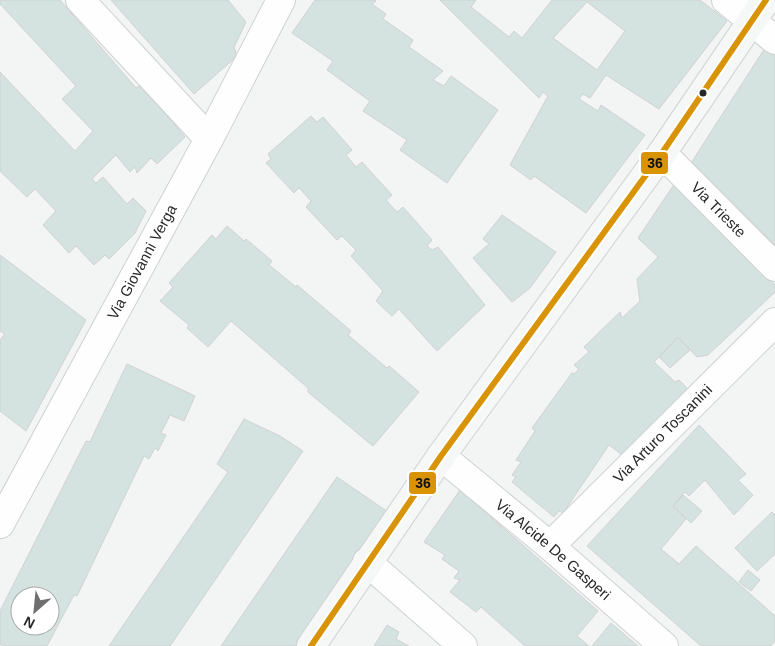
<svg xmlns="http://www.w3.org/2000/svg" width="775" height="646" viewBox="0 0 775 646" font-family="Arial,sans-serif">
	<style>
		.building { fill: #d4e2e0; stroke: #d0d2d1; fill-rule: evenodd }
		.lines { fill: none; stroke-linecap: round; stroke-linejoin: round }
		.street-casing { stroke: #d0d1d1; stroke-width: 30 }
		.secondary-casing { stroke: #d0d1d1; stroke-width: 30 }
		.street { stroke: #fdfefd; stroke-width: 28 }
		.secondary { stroke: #f6f8f7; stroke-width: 28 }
		.bus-1-casing { stroke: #fff; stroke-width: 10 }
		.bus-1 { stroke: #d89306; stroke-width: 6 }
		.bus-dot { fill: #262726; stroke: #fff; stroke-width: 2 }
		.labels { text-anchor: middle; stroke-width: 4; stroke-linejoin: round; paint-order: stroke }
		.street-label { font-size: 15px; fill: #262726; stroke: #fff }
		.line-badge { stroke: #fff; stroke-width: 2 }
		.pale-badge-label { font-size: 14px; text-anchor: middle; font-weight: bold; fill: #111 }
	</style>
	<rect width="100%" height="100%" fill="#f3f5f4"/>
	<path class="building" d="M0,0h60l76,88 5,-3 44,52 -28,27 -6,-6 -14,15 -2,-6 -5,5 -14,-17 -24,24 4,4 7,-6 24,27 6,-6 13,13 -11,22 -26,26 -4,-4 -11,10 -18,-19 -7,7 -26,-28 13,-14 -21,-22 -8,8 -27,-26v-99l75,79 18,-20 -31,-32 14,-13 -76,-82z
		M111,0h117l18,22 -12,25 3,9 -43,38z
		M315,0h59l2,1 -4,3 14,10 -3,5 30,21 -4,7 34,24 -10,9 11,6 7,-10 47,34 -51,73 -47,-33 7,-10 -44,-29 7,-10 -43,-31 6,-9 -41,-28z
		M440,0h36l-5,7 38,30 5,-6 8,7 30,-38h148l27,21 -68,88 -53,-34 -16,23 -7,-4 -4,5 19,12 3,-6 44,30 -59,78 -52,-37 -3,4 -21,-15 38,-69 -5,-4 -4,6zM587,2l38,29 -28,39 -44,-32z
		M765,48l10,8v189l-84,-82z
		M311,116l6,6 6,-5 29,33 -6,5 10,12 6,-5 30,33 -6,5 11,12 6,-5 29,33 -5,6 5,4 6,-3 47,58 -48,46 -38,-42 -7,7 -16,-15 7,-10 -32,-35 5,-6 -14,-14 -5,4 -31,-33 5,-6 -12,-13 -5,5 -28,-30 5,-4 -3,-5z
		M675,183l100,102v7l-67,63 -11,2 -19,-20 -24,25 21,20 4,-2 12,12 -66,65 -16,-12 -46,68 -4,-2 -5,6 -42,-35 4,-5 -4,-2 9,-13 -5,-2 19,-29 -3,-3 40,-55 2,1 5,-5 -5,-4 15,-13 -5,-5 36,-35 2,6 18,-17 -3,-22 21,-22 -20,-19z
		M502,215l54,37 -26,36 -18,14 -39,-44 16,-14 -6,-5z
		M227,226l17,15 2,-2 26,22 -3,4 27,22 1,-2 54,46 -3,4 39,33 2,-2 30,26 -46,54 -65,-54v-4l-77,-67 -23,26 -21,-19 2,-3 -29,-24 13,-14 -4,-4 43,-48 4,4z
		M0,255l86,65 -60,111 -26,-20v-71l5,-6 -5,-3z
		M678,337l12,13 -20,18 -11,-11z
		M127,364l68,32 -11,25 -14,-6 -9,18 5,2 -8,16 -3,-3 -6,11 -5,-3 -67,140 -3,-1 -27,51h-44l-3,-2v-33l86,-170 4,1zM20,596h30v30h-30z
		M244,419l36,17 23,15 -133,195h-61l119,-174 -11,-8z
		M699,425l47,49 -8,6 15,15 -19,20 -29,-35 -16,16 -4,-4 -12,14 13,13 -25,30 18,15 17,-18 79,70v25l-4,5h-70l-114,-100z
		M337,477l51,35 -93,134h-74z
		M460,490l138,121 -21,25 12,10h-64l-44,-39 -5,5 -26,-20 10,-12 -6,-2 5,-7 -17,-12 3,-4 -21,-13z
		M683,495l19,16 -11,12 -18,-17z
		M772,512l3,3v39l-18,17 -22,-23z
		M748,570l12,10 -9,11 -12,-9z
		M611,623l27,23h-46z
		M387,625l12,7 -3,7 13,7h-35z"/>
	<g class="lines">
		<g class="street-casing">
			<g id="street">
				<path d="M80,0l129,139"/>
				<path d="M726,0l49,40"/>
				<path id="s1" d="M662,153l113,114"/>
				<path id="s2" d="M441,456l109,90 114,100"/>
				<path id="s3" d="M0,524l209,-385 72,-139"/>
				<path id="s4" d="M550,546l225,-224"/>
				<path d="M367,562l96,84"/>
			</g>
		</g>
		<g class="secondary-casing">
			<path id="secondary" d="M311,646l130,-190 221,-303 104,-153"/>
		</g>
		<use href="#street" class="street"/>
		<use href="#secondary" class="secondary"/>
		<g class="bus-1-casing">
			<path id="bus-1" d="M311,646l130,-190 221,-303 104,-153"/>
		</g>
		<use href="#bus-1" class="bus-1"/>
	</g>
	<circle class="bus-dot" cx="703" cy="93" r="4.5"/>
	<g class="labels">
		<g class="street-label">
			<text dy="5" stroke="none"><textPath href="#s1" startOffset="80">Via Trieste</textPath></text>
			<text dy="5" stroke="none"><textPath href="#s3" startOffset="298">Via Giovanni Verga</textPath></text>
			<text dy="5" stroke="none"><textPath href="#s4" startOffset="159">Via Arturo Toscanini</textPath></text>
			<text dy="5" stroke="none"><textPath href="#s2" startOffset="146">Via Alcide De Gasperi</textPath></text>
		</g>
	</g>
	<g class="line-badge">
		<rect x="640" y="151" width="29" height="24" rx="5" fill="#d89306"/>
		<rect x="408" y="471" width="29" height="24" rx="5" fill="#d89306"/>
	</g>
	<g class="pale-badge-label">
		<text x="655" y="168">36</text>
		<text x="423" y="488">36</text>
	</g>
	<g transform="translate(35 611) rotate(207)"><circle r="24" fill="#ffffff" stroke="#a8a9a8"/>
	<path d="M0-4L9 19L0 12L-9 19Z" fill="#6e6f6e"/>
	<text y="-8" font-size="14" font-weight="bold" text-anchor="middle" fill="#262726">N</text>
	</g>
</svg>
